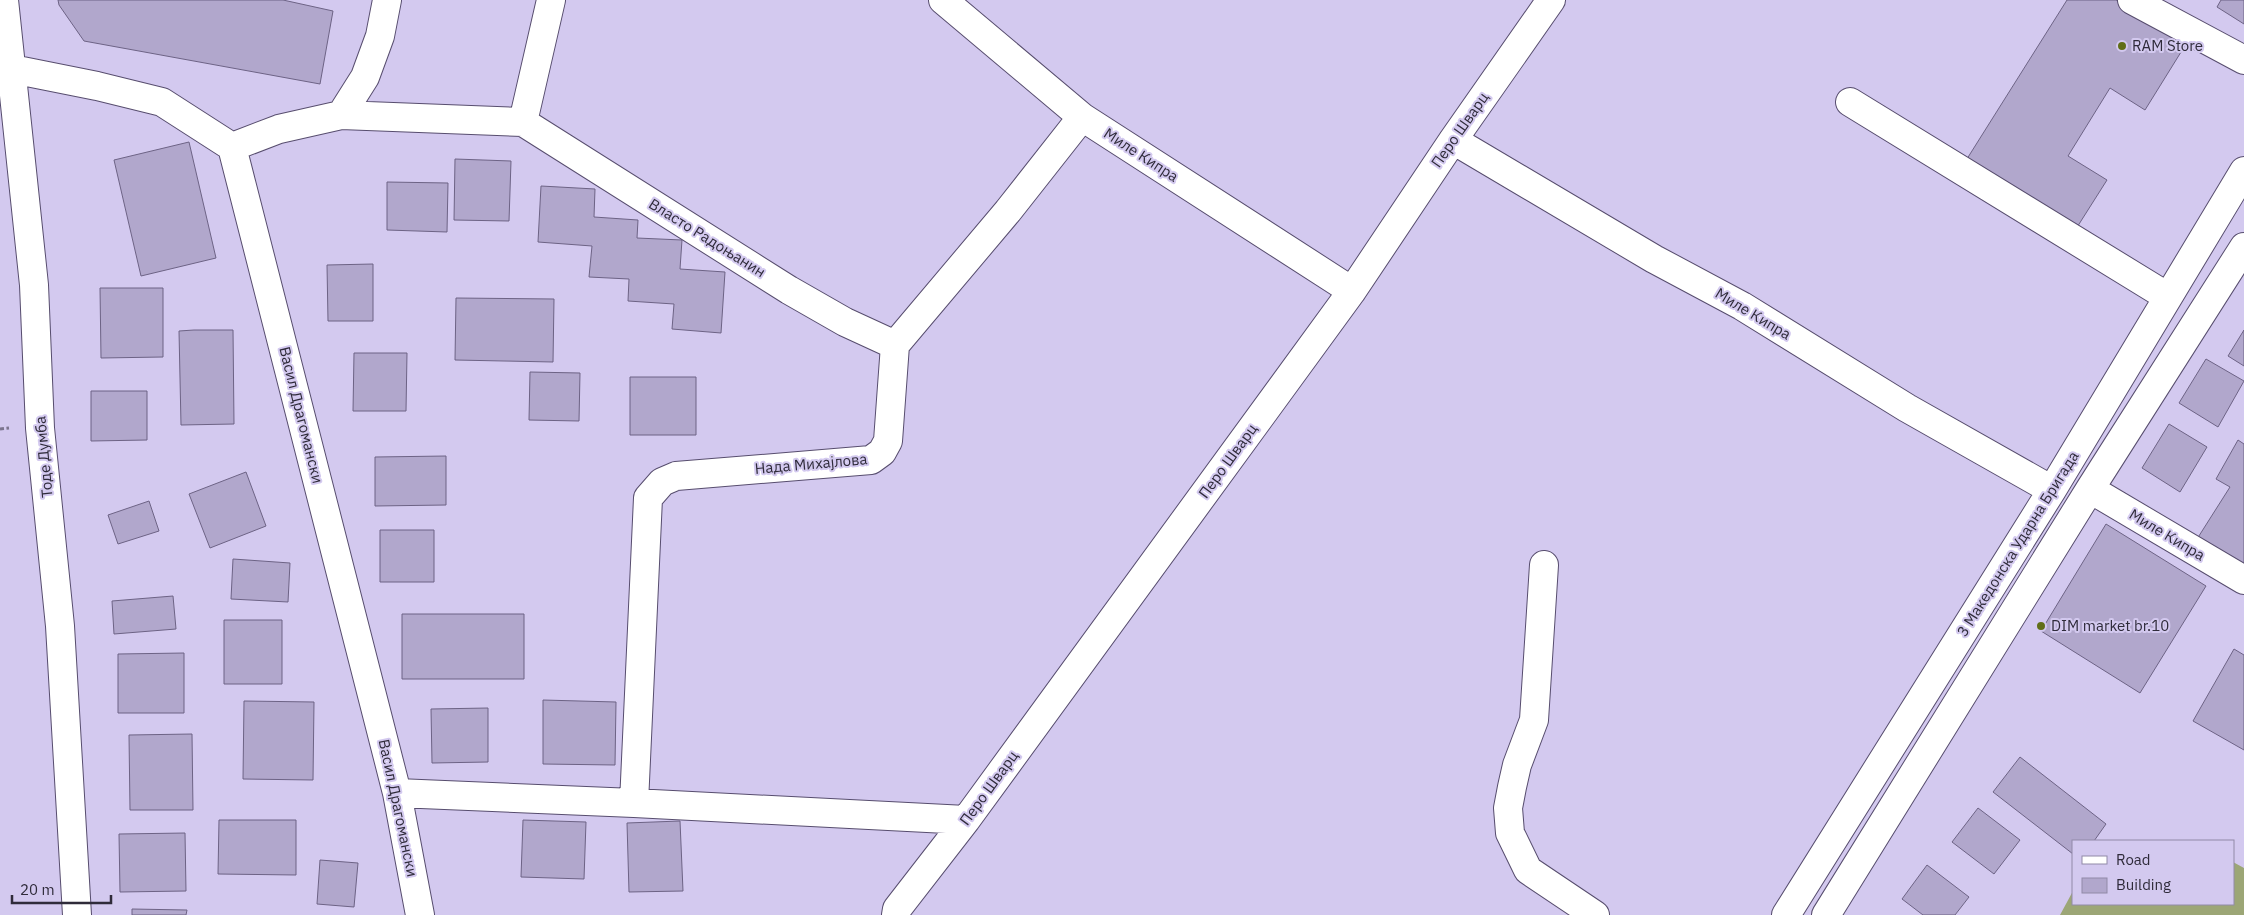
<svg xmlns="http://www.w3.org/2000/svg" width="2244" height="915" viewBox="0 0 2244 915" font-family="'IBM Plex Sans',sans-serif">
	<style>
		.green { fill: #9ca676 }
		.building { fill: #b1a7cc; stroke: #6d6385 }
		.lines { fill: none; stroke-linecap: round; stroke-linejoin: round }
		.minor-casing { stroke: #574d6e; stroke-width: 30 }
		.path { stroke: #7b748e; stroke-width: 3; stroke-dasharray: 4 2.5; stroke-linecap: butt }
		.minor { stroke: #fff; stroke-width: 28 }
		.poi-dot { fill: #616e17; stroke: #d3c9ef; stroke-width: 2 }
		.labels { text-anchor: middle; stroke-width: 4; stroke-linejoin: round; paint-order: stroke }
		.poi-label { font-size: 15px; fill: #2f2b3a; stroke: #d3c9ef; text-anchor: start }
		.street-label { font-size: 15px; fill: #2f2b3a; stroke: #d3c9ef }
	</style>
	<rect width="100%" height="100%" fill="#d3c9ef"/>
	<path class="green" d="M2233,862l11,6v47h-184l13,-24v13h160z"/>
	<path class="building" d="M58,0h225l50,11 -13,73 -236,-43 -25,-36z
		M2067,0h49l70,44 -41,66 -35,-22 -42,68 39,24 -33,52 -109,-70z
		M2221,0h23v24l-27,-17z
		M189,142l27,116 -75,18 -27,-116z
		M455,159l56,2 -2,60 -55,-1z
		M387,182l61,1 -1,49 -60,-2z
		M541,186l54,3 -1,28 44,3 -1,18 45,2 -2,29 45,3 -4,61 -49,-4 2,-25 -46,-3 1,-22 -40,-2 3,-31 -54,-4z
		M373,264v57h-45l-1,-56z
		M100,288h63v69l-62,1z
		M456,298l98,1 -1,63 -98,-2z
		M194,330h39l1,94 -53,1 -2,-94z
		M2244,330v36l-16,-10z
		M354,353h53l-1,58h-53z
		M2206,359l38,22 -26,46 -39,-24z
		M530,372l50,1 -1,48 -50,-1z
		M630,377h66v58h-66z
		M91,391h56v49l-56,1z
		M2169,424l38,23 -27,45 -38,-24z
		M2238,440l6,4v123l-47,-28 33,-52 -14,-8z
		M446,456v49l-71,1v-49z
		M246,472l20,54 -56,22 -21,-54z
		M149,501l10,30 -41,13 -10,-29z
		M2106,524l100,62 -66,107 -99,-62z
		M380,530h54v52h-54z
		M233,559l57,4 -2,39 -57,-3z
		M173,596l3,33 -62,5 -2,-33z
		M402,614h122v65h-122z
		M224,620h58v64h-58z
		M2234,649l10,6v95l-51,-29z
		M184,653v60h-66v-59z
		M543,700l73,2 -1,63 -72,-1z
		M244,701l70,1 -1,78 -70,-1z
		M488,708v54l-56,1 -1,-54z
		M192,734l1,76h-63l-1,-75z
		M2020,757l86,67 -12,17h-21v13l-80,-62z
		M1978,808l42,32 -26,34 -42,-32z
		M219,820h77v55l-78,-1z
		M523,820l63,2 -2,57 -63,-2z
		M680,821l3,70 -54,1 -2,-69z
		M185,833l1,58 -66,1 -1,-58z
		M320,860l38,3 -4,44 -37,-3z
		M1927,865l42,32 -14,18h-32l-21,-16z
		M132,909l55,1 -1,5h-54z"/>
	<g class="lines">
		<g class="minor-casing">
			<path id="minor" d="M4,0l30,285 6,143 20,198 17,289
				M943,0l139,117 270,174
				M2132,0l112,60
				M12,69l85,17 65,16 70,45 165,646 23,122
				M1850,102l318,195
				M341,115l24,-38 15,-41 7,-36
				M523,122l28,-122
				M1453,140l201,119 88,47 165,102 145,82
				M232,147l47,-18 62,-14 182,7 266,168 56,32 50,23
				M2090,489l154,91
				M1544,565l-10,155 -17,45 -5,22 -4,21 2,25 18,37 67,45
				M397,793l237,10 332,17
				M634,803l14,-305 14,-16 14,-6 195,-16 11,-8 6,-11 7,-96 113,-134 74,-94
				M896,915l1,-6 69,-89 386,-529 101,-151 98,-140
				M1786,915l266,-425 192,-319
				M1826,915l264,-426 154,-242"/>
		</g>
		<path class="path" d="M0,429l9,-1"/>
		<use href="#minor" class="minor"/>
	</g>
	<g class="poi-dot">
		<circle cx="2122" cy="46" r="5"/>
		<circle cx="2041" cy="626" r="5"/>
	</g>
	<g class="labels">
		<g class="poi-label">
			<text x="2132" y="51">RAM Store</text>
			<text x="2051" y="631">DIM market br.10</text>
		</g>
		<g class="street-label">
			<text transform="translate(1460 130) rotate(-55)" y="5">Перо Шварц</text>
			<text transform="translate(1141 155) rotate(33)" y="5">Миле Кипра</text>
			<text transform="translate(707 238) rotate(32)" y="5">Власто Радоњанин</text>
			<text transform="translate(1753 314) rotate(31)" y="5">Миле Кипра</text>
			<text transform="translate(301 415) rotate(76)" y="5">Васил Драгомански</text>
			<text transform="translate(44 457) rotate(-95)" y="5">Тоде Думба</text>
			<text transform="translate(1228 461) rotate(-54)" y="5">Перо Шварц</text>
			<text transform="translate(811 464) rotate(-5)" y="5">Нада Михајлова</text>
			<text transform="translate(2167 535) rotate(31)" y="5">Миле Кипра</text>
			<text transform="translate(2018 544) rotate(-58)" y="5">3 Македонска Ударна Бригада</text>
			<text transform="translate(989 788) rotate(-54)" y="5">Перо Шварц</text>
			<text transform="translate(398 808) rotate(78)" y="5">Васил Драгомански</text>
		</g>
	</g>
	<rect x="2072" y="840" width="162" height="65" fill="#d3c9ef" stroke="#918aa7"/>
	<rect x="2082" y="856" width="25" height="8" fill="#ffffff" stroke="#918aa7"/>
	<text x="2116" y="865" font-size="15" fill="#2f2b3a">Road</text>
	<rect x="2082" y="878" width="25" height="15" fill="#b1a7cc" stroke="#918aa7"/>
	<text x="2116" y="890" font-size="15" fill="#2f2b3a">Building</text>
	<path d="M12 895v8h99v-8" fill="none" stroke="#2f2b3a" stroke-width="2.5"/>
	<text x="20" y="895" font-size="15" fill="#2f2b3a" stroke="#d3c9ef" stroke-width="4" paint-order="stroke">20 m</text>
</svg>
